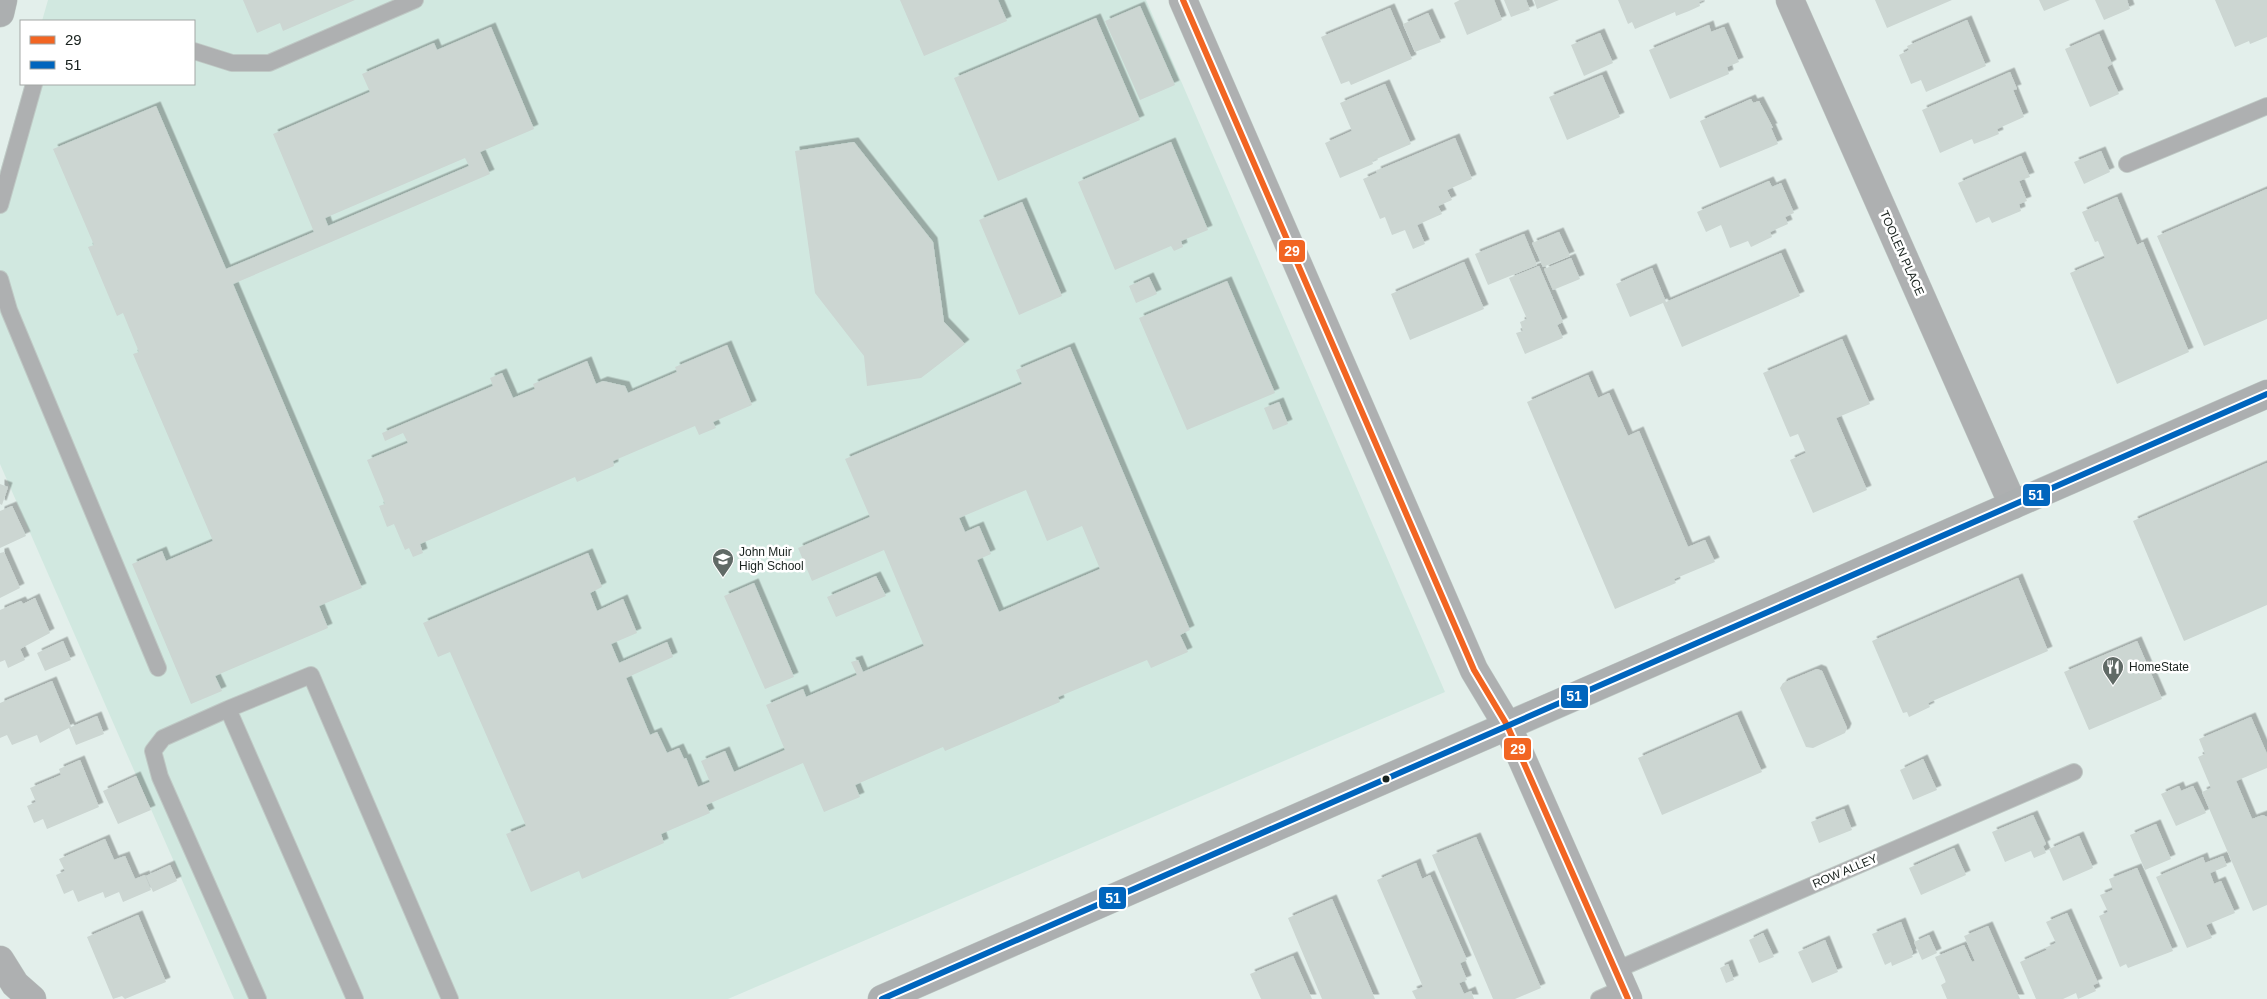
<svg xmlns="http://www.w3.org/2000/svg" width="2267" height="999" viewBox="0 0 2267 999" font-family="Helvetica,sans-serif">
	<style>
		.built { fill: #d1e8e0 }
		.building { fill: #ccd6d2; fill-rule: evenodd; filter: url(#shadow) }
		.lines { fill: none; stroke-linecap: round; stroke-linejoin: round }
		.lane-casing { stroke: #bfc9c5; stroke-width: 18 }
		.street-casing { stroke: #bfc9c5; stroke-width: 29 }
		.secondary-casing { stroke: #bfc9c5; stroke-width: 29 }
		.lane { stroke: #aeb0b1; stroke-width: 16 }
		.street { stroke: #aeb0b1; stroke-width: 28 }
		.secondary { stroke: #acafb0; stroke-width: 28 }
		.bus-1-casing { stroke: #fff; stroke-width: 10 }
		.bus-2-casing { stroke: #fff; stroke-width: 10 }
		.bus-1 { stroke: #f26522; stroke-width: 6 }
		.bus-2 { stroke: #0065bd; stroke-width: 6 }
		.bus-dot { fill: #19221e; stroke: #fff; stroke-width: 2 }
		.labels { text-anchor: middle; stroke-width: 5; stroke-linejoin: round; paint-order: stroke }
		.street-label { font-size: 12px; fill: #19221e; stroke: #fff }
		.poi-label { font-size: 12px; fill: #19221e; stroke: #fff; text-anchor: start }
		.line-badge { stroke: #fff; stroke-width: 2 }
		.badge-label { font-size: 14px; text-anchor: middle; font-weight: bold; fill: #fff }
	</style>
	<defs>
		<filter id="shadow"><feDropShadow dx="4.5" dy="-4.5" stdDeviation="0" flood-color="#0004"/></filter>
	</defs>
	<rect width="100%" height="100%" fill="#e3efeb"/>
	<path class="built" d="M48,0h1098l299,692 -717,307h-494l-234,-535v-292l25,-88h169v-63h-152z"/>
	<path class="building" d="M243,0h112l-72,31 -3,-8 -23,10z
		M900,0h98l9,21 -83,35z
		M1460,0h34l8,20 -35,15 -13,-32z
		M1504,0h22l4,10 -19,7z
		M1534,0h25l-22,9z
		M1618,0h86l-5,2 1,4 -11,5 -13,5 -1,-4 -40,17 -3,-7 -4,2z
		M1875,0h77l-65,28z
		M2039,0h31l-26,11z
		M2095,0h32l3,9 -26,11z
		M2215,0h52v37l-17,7 -1,-3 -14,6z
		M1140,6l35,79 -35,15 -35,-79z
		M1390,8l22,51 -61,26 -2,-4 -8,3 -20,-47z
		M1428,13l13,29 -26,10 -12,-28z
		M1096,18l44,102 -142,61 -44,-103z
		M1967,20l19,46 -60,26 -5,-12 -10,4 -12,-29 10,-5 -2,-4z
		M1709,25l2,7 13,-5 15,35 -12,5 2,7 -59,25 -21,-49z
		M491,27l43,102 -54,23 10,22 -257,110 129,304 -43,18 9,22 -113,48 7,15 -31,13 -59,-140 30,-13 4,10 47,-20 -80,-187 6,-2 -16,-39 -6,3 -29,-69 6,-2 -41,-96 103,-43 70,163 88,-37 -41,-98 97,-42 -8,-18 72,-31 3,7zM465,158l4,8 -141,60 -3,-8z
		M1600,33l13,30 -29,13 -13,-31z
		M2099,34l13,30 -5,3 12,27 -29,13 -25,-58z
		M2010,72l7,17 -4,1 11,27 -27,12 2,5 -12,5 -13,5 -2,-5 -32,14 -18,-43z
		M1602,75l18,42 -53,23 -18,-43z
		M1385,84l26,60 -39,17 1,3 -33,14 -15,-35 27,-12 -12,-28z
		M1751,99l2,4 6,-2 14,27h-2l7,16 -58,24 -20,-47z
		M1455,138l17,41 -25,11 5,10 -14,6 4,8 -25,11 8,19 -12,5 -8,-19 -13,5 -7,-18 -5,2 -17,-40 14,-6 -1,-2z
		M854,142l79,100 11,80 21,22 -44,34 -54,8 -3,-30 -49,-63 -20,-142z
		M1171,142l37,88 -27,11 2,6 -9,4 -3,-5 -56,24 -37,-88z
		M2101,151l9,21 -26,12 -10,-22z
		M2021,156l9,21 -11,4 8,20 -8,3 2,7 -29,12 -3,-6 -13,6 -18,-40z
		M1769,181l3,6 9,-4 13,30 -9,4 3,7 -18,8 2,5 -21,10 -3,-6 -18,7 -9,-23 -15,7 -9,-20z
		M2267,189v130l-63,27 -47,-110z
		M2117,197l20,48 6,-3 46,110 -72,32 -47,-111 35,-15 -7,-17 -3,1 -13,-30z
		M1022,202l40,94 -43,19 -40,-95z
		M1559,232l11,24 -27,11 -11,-24z
		M1524,234l13,31 -49,20 -13,-31z
		M1781,253l19,43 -118,51 -19,-44 -33,14 -14,-33 36,-16 14,34z
		M1571,258l9,21 -27,11 -9,-21z
		M1464,262l20,47 -74,31 -19,-46z
		M1539,266l24,56 -6,3 6,13 -38,16 -9,-21 7,-2 -3,-9 7,-3 -18,-41z
		M1149,277l8,17 -21,9 -7,-17z
		M1227,281l48,112 -88,37 -48,-112z
		M1842,339l28,65 -34,14 31,72 -54,23 -23,-53 16,-7 -8,-19 -8,3 -27,-64z
		M727,345l25,60 -39,17 3,6 -17,7 -4,-9 -82,35 1,5 -37,16 -2,-5 -155,67 3,9 -10,4 -4,-9 -4,2 -11,-26 -7,3 -8,-21 6,-2 -18,-44 41,-17 -5,-10 -18,8 -3,-8 111,-47 -3,-8 12,-5 11,25 22,-9 -2,-5 54,-23 9,23 7,-3 22,5 3,7 49,-21 -2,-5z
		M1070,347l120,283 -10,5 8,17 -37,16 -4,-8 -89,37 2,5 -115,49 -2,-4 -88,38 5,12 -36,15 -21,-49 -97,42 4,8 -49,21 3,9 -82,36 -3,-8 -48,21 -25,-58 20,-8 -76,-174 -12,5 -15,-34 165,-70 14,34 -12,6 7,18 26,-12 14,34 -26,11 8,19 48,-21 6,15 -47,21 24,57 7,-3 10,21 12,-5 5,11 2,-1 12,29 12,-5 -9,-21 24,-10 9,21 51,-22 -19,-45 37,-16 3,8 51,-22 -6,-13 7,-2 5,12 61,-26 -40,-96 -72,31 -14,-33 72,-31 -25,-58 177,-75 -6,-14zM1026,490l21,51 35,-15 18,43 -101,43 -22,-52 14,-6 -12,-28 -14,6 -6,-14z
		M1588,375l10,23 11,-5 19,43 11,-5 49,116 17,-7 10,22 -41,17 2,4 -61,26 -88,-207z
		M1279,402l9,22 -15,6 -9,-22z
		M2267,463v142l-83,36 -51,-120z
		M0,484l8,3 -6,18 -2,-1z
		M12,506l14,30 -26,12v-37z
		M4,552l16,36 -20,10v-45z
		M876,576l10,20 -50,21 -9,-20z
		M2018,578l30,73 -120,52 2,4 -21,10 -2,-5 -4,1 -31,-72z
		M754,583l40,94 -29,12 -41,-93z
		M35,598l15,35 -30,16 5,11 -17,8 -3,-8 -5,2v-52l21,-9 2,3z
		M63,641l8,19 -26,11 -8,-18z
		M2137,641l25,58 -73,31 -25,-58z
		M1817,669l5,2 25,57 -2,5 -32,15 -7,-1 -26,-59 3,-5z
		M52,681l19,46 26,-11 7,18 -28,11 -7,-17 -29,15 -3,-8 -25,10 -5,-10 -7,3v-35z
		M1737,715l25,57 -100,43 -24,-57z
		M2251,717l16,37v14l-31,13 16,38 11,-4 4,2v88l-14,6 -51,-119 9,-4 -13,-31 7,-3 -6,-15z
		M1923,759l14,31 -24,10 -13,-30z
		M80,760l19,47 -52,22 -4,-10 -9,4 -7,-17 9,-4 -6,-14 31,-13 -2,-6z
		M136,776l15,34 -33,14 -15,-33z
		M2179,786l2,5 12,-5 13,27 -30,13 -15,-32z
		M1844,809l8,21 -33,13 -8,-21z
		M2033,815l13,29 -3,2 3,7 -12,5 -3,-7 -26,11 -13,-30z
		M2156,824l15,35 -26,11 -15,-35z
		M2079,836l14,32 -30,13 -14,-32z
		M1476,837l65,151 -26,11h-22l-61,-144z
		M105,839l9,21 11,-4 10,23 10,-4 6,15 -28,12 -4,-10 -14,6 -2,-6 -25,10 -5,-12 -9,4 -8,-19 9,-4 -6,-12z
		M1954,848l12,27 -45,20 -12,-27z
		M2223,856l4,10 -17,7 4,11 7,-3 14,32 -29,12 6,13 -25,10 -31,-71 47,-20 2,6z
		M1416,863l6,16 8,-4 37,85 -7,3 7,17 -8,3 5,11 7,-3 3,8h-58l-4,-8 11,-4 -46,-107z
		M170,865l7,16 -24,11 -7,-16z
		M2137,868l36,83 -45,17 -2,-4 -6,3 -21,-51 9,-4 -8,-17 13,-5 -4,-11z
		M1332,899l43,100h-53l-34,-81z
		M2067,913l31,70 -5,2 3,6 -18,8 -2,-6 -13,6h-27l-16,-37 27,-12 -2,-2 11,-5 -10,-21z
		M138,915l28,67 -41,17 -3,-3 -9,3 -26,-62z
		M1901,922l12,31 -2,1 2,3 -21,9 -1,-4 -6,3 -13,-31z
		M1988,926l32,73h-73l-6,-14 5,-3 -11,-25 29,-12 8,17 3,-1 -11,-25z
		M1763,933l11,24 -15,6 -10,-23z
		M1929,935l8,18 -15,7 -8,-18z
		M1825,940l13,32 -26,11 -14,-31z
		M1293,956l19,43h-51l-11,-25z
		M1728,964l6,16 -8,3 -6,-15z"/>
	<g class="lines">
		<g class="lane-casing">
			<path id="lane" d="M194,51l38,12h37l146,-63
				M2127,164l140,-58
				M0,205l34,-121
				M0,279l9,31 149,358
				M228,709l-65,29 -10,13 7,26 98,222
				M1616,970l458,-198
				M355,999l-127,-290 83,-34 139,324
				M1599,999l25,-11"/>
		</g>
		<g class="street-casing">
			<path id="street" d="M1183,0l291,670 33,55 121,274
				M1790,0l223,505
				M0,960l15,24 17,15"/>
		</g>
		<g class="secondary-casing">
			<path id="secondary" d="M0,13l3,-13
				M882,999l1385,-605"/>
		</g>
		<use href="#lane" class="lane"/>
		<use href="#street" class="street"/>
		<use href="#secondary" class="secondary"/>
		<g class="bus-1-casing">
			<path id="bus-1" d="M1183,0l291,670 33,55 121,274"/>
		</g>
		<g class="bus-2-casing">
			<path id="bus-2" d="M882,999l1385,-605"/>
		</g>
		<use href="#bus-1" class="bus-1"/>
		<use href="#bus-2" class="bus-2"/>
	</g>
	<defs>
		<g id="school-pin" transform="scale(1.125)"><path d="M0 17L-7.5 6A9.5 9.5 0 1 1 7.5 6Z" fill="#606a66" stroke="#fff"/><path d="M0-5L7-2L0 1L-7-2ZM-4 1L0 2.5L4 1V4Q0 6-4 4Z" fill="#fff"/></g>
		<g id="restaurant-pin" transform="scale(1.125)"><path d="M0 17L-7.5 6A9.5 9.5 0 1 1 7.5 6Z" fill="#606a66" stroke="#fff"/><path d="M-5-6h1v4h1v-4h1v4h1v-4h1v5L-1.5 .5V6h-2V.5L-5-1ZM5-6V6H3V1.5H1.5Q1.5-4 5-6Z" fill="#fff"/></g>
	</defs>
	<g fill-rule="evenodd">
		<use href="#school-pin" x="723" y="559"/>
		<use href="#restaurant-pin" x="2113" y="667"/>
	</g>
	<circle class="bus-dot" cx="1386" cy="779" r="4.5"/>
	<g class="labels">
		<g class="street-label">
			<text transform="translate(1902 253) rotate(66)" y="4">TOOLEN PLACE</text>
			<text transform="translate(1845 871) rotate(-23)" y="4">ROW ALLEY</text>
		</g>
		<g class="poi-label">
			<text x="739" y="556">John Muir<tspan x="739" dy="14">High School</tspan></text>
			<text x="2129" y="671">HomeState</text>
		</g>
	</g>
	<g class="line-badge">
		<rect x="1278" y="239" width="28" height="24" rx="5" fill="#f26522"/>
		<rect x="2022" y="483" width="29" height="24" rx="5" fill="#0065bd"/>
		<rect x="1560" y="684" width="29" height="25" rx="5" fill="#0065bd"/>
		<rect x="1503" y="737" width="29" height="24" rx="5" fill="#f26522"/>
		<rect x="1098" y="886" width="29" height="24" rx="5" fill="#0065bd"/>
	</g>
	<g class="badge-label">
		<text x="1292" y="256">29</text>
		<text x="2036" y="500">51</text>
		<text x="1574" y="701">51</text>
		<text x="1518" y="754">29</text>
		<text x="1113" y="903">51</text>
	</g>
	<rect x="20" y="20" width="175" height="65" fill="#ffffff" stroke="#a3a7a5"/>
	<rect x="30" y="36" width="25" height="8" fill="#f26522" stroke="#a3a7a5"/>
	<text x="65" y="45" font-size="15" fill="#19221e">29</text>
	<rect x="30" y="61" width="25" height="8" fill="#0065bd" stroke="#a3a7a5"/>
	<text x="65" y="70" font-size="15" fill="#19221e">51</text>
</svg>
